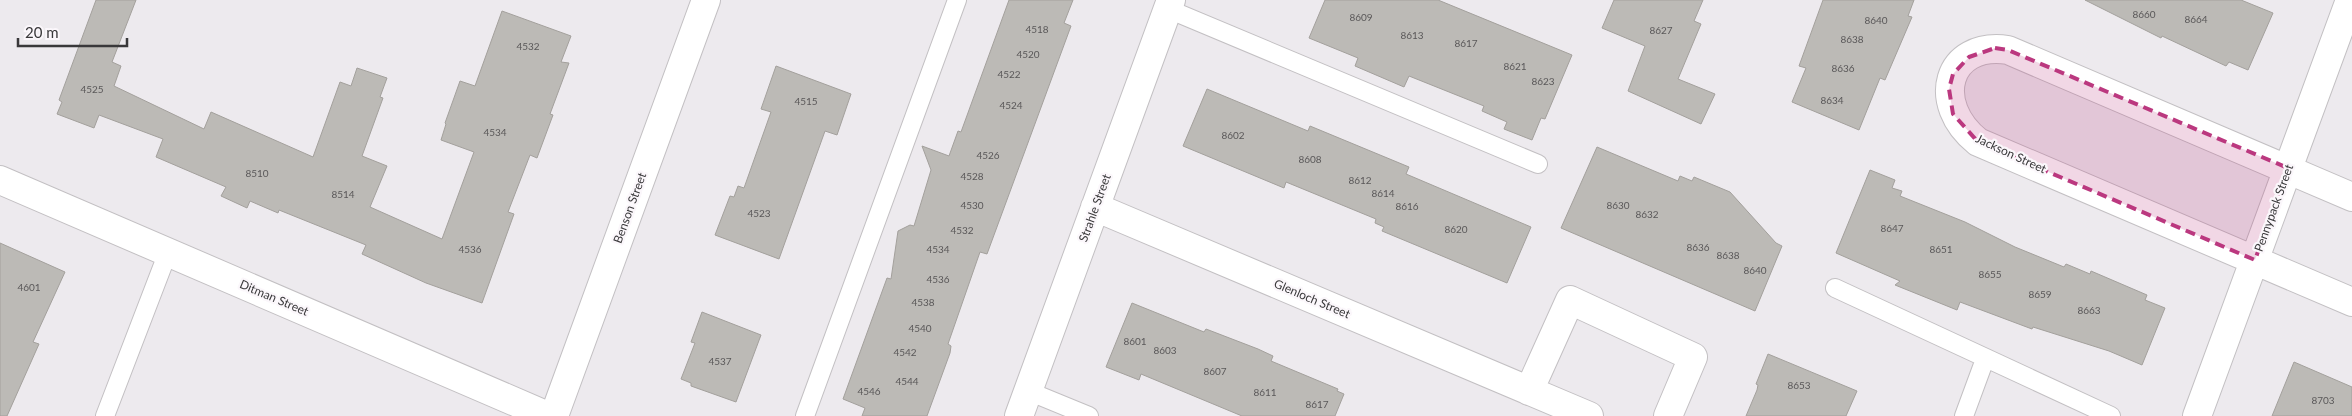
<svg xmlns="http://www.w3.org/2000/svg" width="2352" height="416" viewBox="0 0 2352 416" font-family="Lato,sans-serif">
	<style>
		.building { fill: #bcbab6; stroke: #a3a09c }
		.lines { fill: none; stroke-linecap: round; stroke-linejoin: round }
		.service-casing { stroke: #c3c0c3; stroke-width: 20 }
		.minor-casing { stroke: #c3c0c3; stroke-width: 30 }
		.service { stroke: #fff; stroke-width: 18 }
		.minor { stroke: #fff; stroke-width: 28 }
		.marked { fill: #bb387f; fill-opacity: 0.2; stroke: #bb387f; stroke-width: 4; stroke-dasharray: 10 6; stroke-linejoin: round }
		.labels { text-anchor: middle; stroke-width: 4.5; stroke-linejoin: round; paint-order: stroke }
		.number-label { font-size: 10px; fill: #5a5859 }
		.street-label { font-size: 12px; fill: #39383a; stroke: #fbf7fb }
	</style>
	<rect width="100%" height="100%" fill="#edeaee"/>
	<path class="building" d="M96,0h40l-24,62 9,4 -7,20 90,43 7,-17 102,45 27,-75 11,4 6,-18 30,10 -7,19 3,1 -21,58 25,10 -17,41 72,32 32,-87 -33,-12 5,-16 -1,-1 15,-42 15,5 27,-75 69,25 -10,26 8,1 -19,51 3,1 -16,43 -7,-3 -22,57 6,2 -32,89 -56,-20 -64,-29 4,-9 -87,-35 -1,3 -28,-12 -3,7 -26,-12 5,-9 -70,-30 7,-18 -64,-24 -5,13 -37,-14 5,-12 -3,-2z
		M1009,0h64l-9,23 7,3 -84,228 -7,-2 -32,92 3,2 -1,7 -23,63h-65l3,-8 -22,-9 44,-121 4,1 7,-48 12,-6 4,1 17,-56 -9,-24 27,10 9,-25 3,1z
		M1325,0h113l134,55 -27,64 -4,-1 -9,22 -28,-11 3,-7 -25,-11 2,-5 -75,-30 -5,11 -49,-21 3,-8 -49,-20z
		M1614,0h89l-9,21 7,3 -23,55 37,15 -14,30 -73,-33 17,-45 -43,-18z
		M1823,0h91l-6,16 4,1 -27,63 -5,-2 -21,52 -67,-28 14,-34 -7,-2z
		M2085,0h156l32,13 -25,57 -19,-8 -3,4 -64,-30 -1,2z
		M776,66l75,28 -14,41 -12,-4 -46,128 -64,-24 15,-39 4,1 4,-11 6,2 27,-76 -10,-3z
		M1207,89l101,42 2,-5 99,41 -3,7 125,53 -24,56 -125,-52 2,-4 -9,-4 1,-4 -90,-37 -2,6 -101,-42z
		M1597,147l81,34 2,-5 12,5 2,-4 36,15 46,51 6,3 -27,65 -194,-83z
		M1870,170l25,10 -3,8 10,3 -2,5 65,26 50,25 49,20 2,-3 24,10 1,-3 56,24 -2,5 20,8 -23,57 -33,-14 -76,-24 -1,2 -72,-27 -3,8 -62,-25 5,-4 -64,-28z
		M0,243l65,29 -32,70 6,2 -32,72h-7z
		M1132,303l72,29 2,-3 52,20 15,7 -2,5 67,28 -1,2 7,3 -9,22h-93l-101,-42 -2,6 -33,-13z
		M702,312l59,23 -25,67 -45,-16v-3l-10,-4 14,-36 -4,-1z
		M1768,354l89,37 -11,25h-100l11,-26 1,-5 -2,-1z
		M2294,362l58,25v29h-80z"/>
	<g class="lines">
		<g class="service-casing">
			<path id="service" d="M1168,9l370,155
				M1835,288l276,128
				M1028,391l61,25
				M105,416l63,-164
				M805,416l152,-416
				M1964,416l21,-57"/>
		</g>
		<g class="minor-casing">
			<path id="minor" d="M0,180l548,236
				M2352,197l-344,-147c-62,-9 -78,54 -30,92l374,160
				M1095,207l494,209
				M1529,391l41,-91 123,57 -25,59
				M554,416l152,-416
				M1019,416l152,-416
				M2197,416l153,-416"/>
		</g>
		<use href="#service" class="service"/>
		<use href="#minor" class="minor"/>
	</g>
	<path class="marked" d="M1995,48l13,2 280,118 -33,92 -277,-118 -25,-28 -4,-25 4,-15 16,-17z"/>
	<g class="labels">
		<g class="number-label">
			<text x="2144" y="18">8660</text>
			<text x="1361" y="21">8609</text>
			<text x="2196" y="23">8664</text>
			<text x="1876" y="24">8640</text>
			<text x="1037" y="33">4518</text>
			<text x="1661" y="34">8627</text>
			<text x="1412" y="39">8613</text>
			<text x="1852" y="43">8638</text>
			<text x="1466" y="47">8617</text>
			<text x="528" y="50">4532</text>
			<text x="1028" y="58">4520</text>
			<text x="1515" y="70">8621</text>
			<text x="1843" y="72">8636</text>
			<text x="1009" y="78">4522</text>
			<text x="1543" y="85">8623</text>
			<text x="92" y="93">4525</text>
			<text x="1832" y="104">8634</text>
			<text x="806" y="105">4515</text>
			<text x="1011" y="109">4524</text>
			<text x="495" y="136">4534</text>
			<text x="1233" y="139">8602</text>
			<text x="988" y="159">4526</text>
			<text x="1310" y="163">8608</text>
			<text x="257" y="177">8510</text>
			<text x="972" y="180">4528</text>
			<text x="1360" y="184">8612</text>
			<text x="1383" y="197">8614</text>
			<text x="343" y="198">8514</text>
			<text x="972" y="209">4530</text>
			<text x="1618" y="209">8630</text>
			<text x="1407" y="210">8616</text>
			<text x="759" y="217">4523</text>
			<text x="1647" y="218">8632</text>
			<text x="1892" y="232">8647</text>
			<text x="1456" y="233">8620</text>
			<text x="962" y="234">4532</text>
			<text x="1698" y="251">8636</text>
			<text x="470" y="253">4536</text>
			<text x="938" y="253">4534</text>
			<text x="1941" y="253">8651</text>
			<text x="1728" y="259">8638</text>
			<text x="1755" y="274">8640</text>
			<text x="1990" y="278">8655</text>
			<text x="938" y="283">4536</text>
			<text x="29" y="291">4601</text>
			<text x="2040" y="298">8659</text>
			<text x="923" y="306">4538</text>
			<text x="2089" y="314">8663</text>
			<text x="920" y="332">4540</text>
			<text x="1135" y="345">8601</text>
			<text x="1165" y="354">8603</text>
			<text x="905" y="356">4542</text>
			<text x="720" y="365">4537</text>
			<text x="1215" y="375">8607</text>
			<text x="907" y="385">4544</text>
			<text x="1799" y="389">8653</text>
			<text x="869" y="395">4546</text>
			<text x="1265" y="396">8611</text>
			<text x="2323" y="404">8703</text>
			<text x="1317" y="408">8617</text>
		</g>
		<g class="street-label">
			<text transform="translate(2011 154) rotate(25)" y="4">Jackson Street</text>
			<text transform="translate(630 208) rotate(-70)" y="4">Benson Street</text>
			<text transform="translate(1095 208) rotate(-70)" y="4">Strahle Street</text>
			<text transform="translate(2274 208) rotate(-70)" y="4">Pennypack Street</text>
			<text transform="translate(274 298) rotate(23)" y="4">Ditman Street</text>
			<text transform="translate(1312 299) rotate(23)" y="4">Glenloch Street</text>
		</g>
	</g>
	<path d="M18 38v8h109v-8" fill="none" stroke="#39383a" stroke-width="2.5"/>
	<text x="25" y="38" font-size="15" fill="#39383a" stroke="#fbf7fb" stroke-width="4" paint-order="stroke">20 m</text>
</svg>
